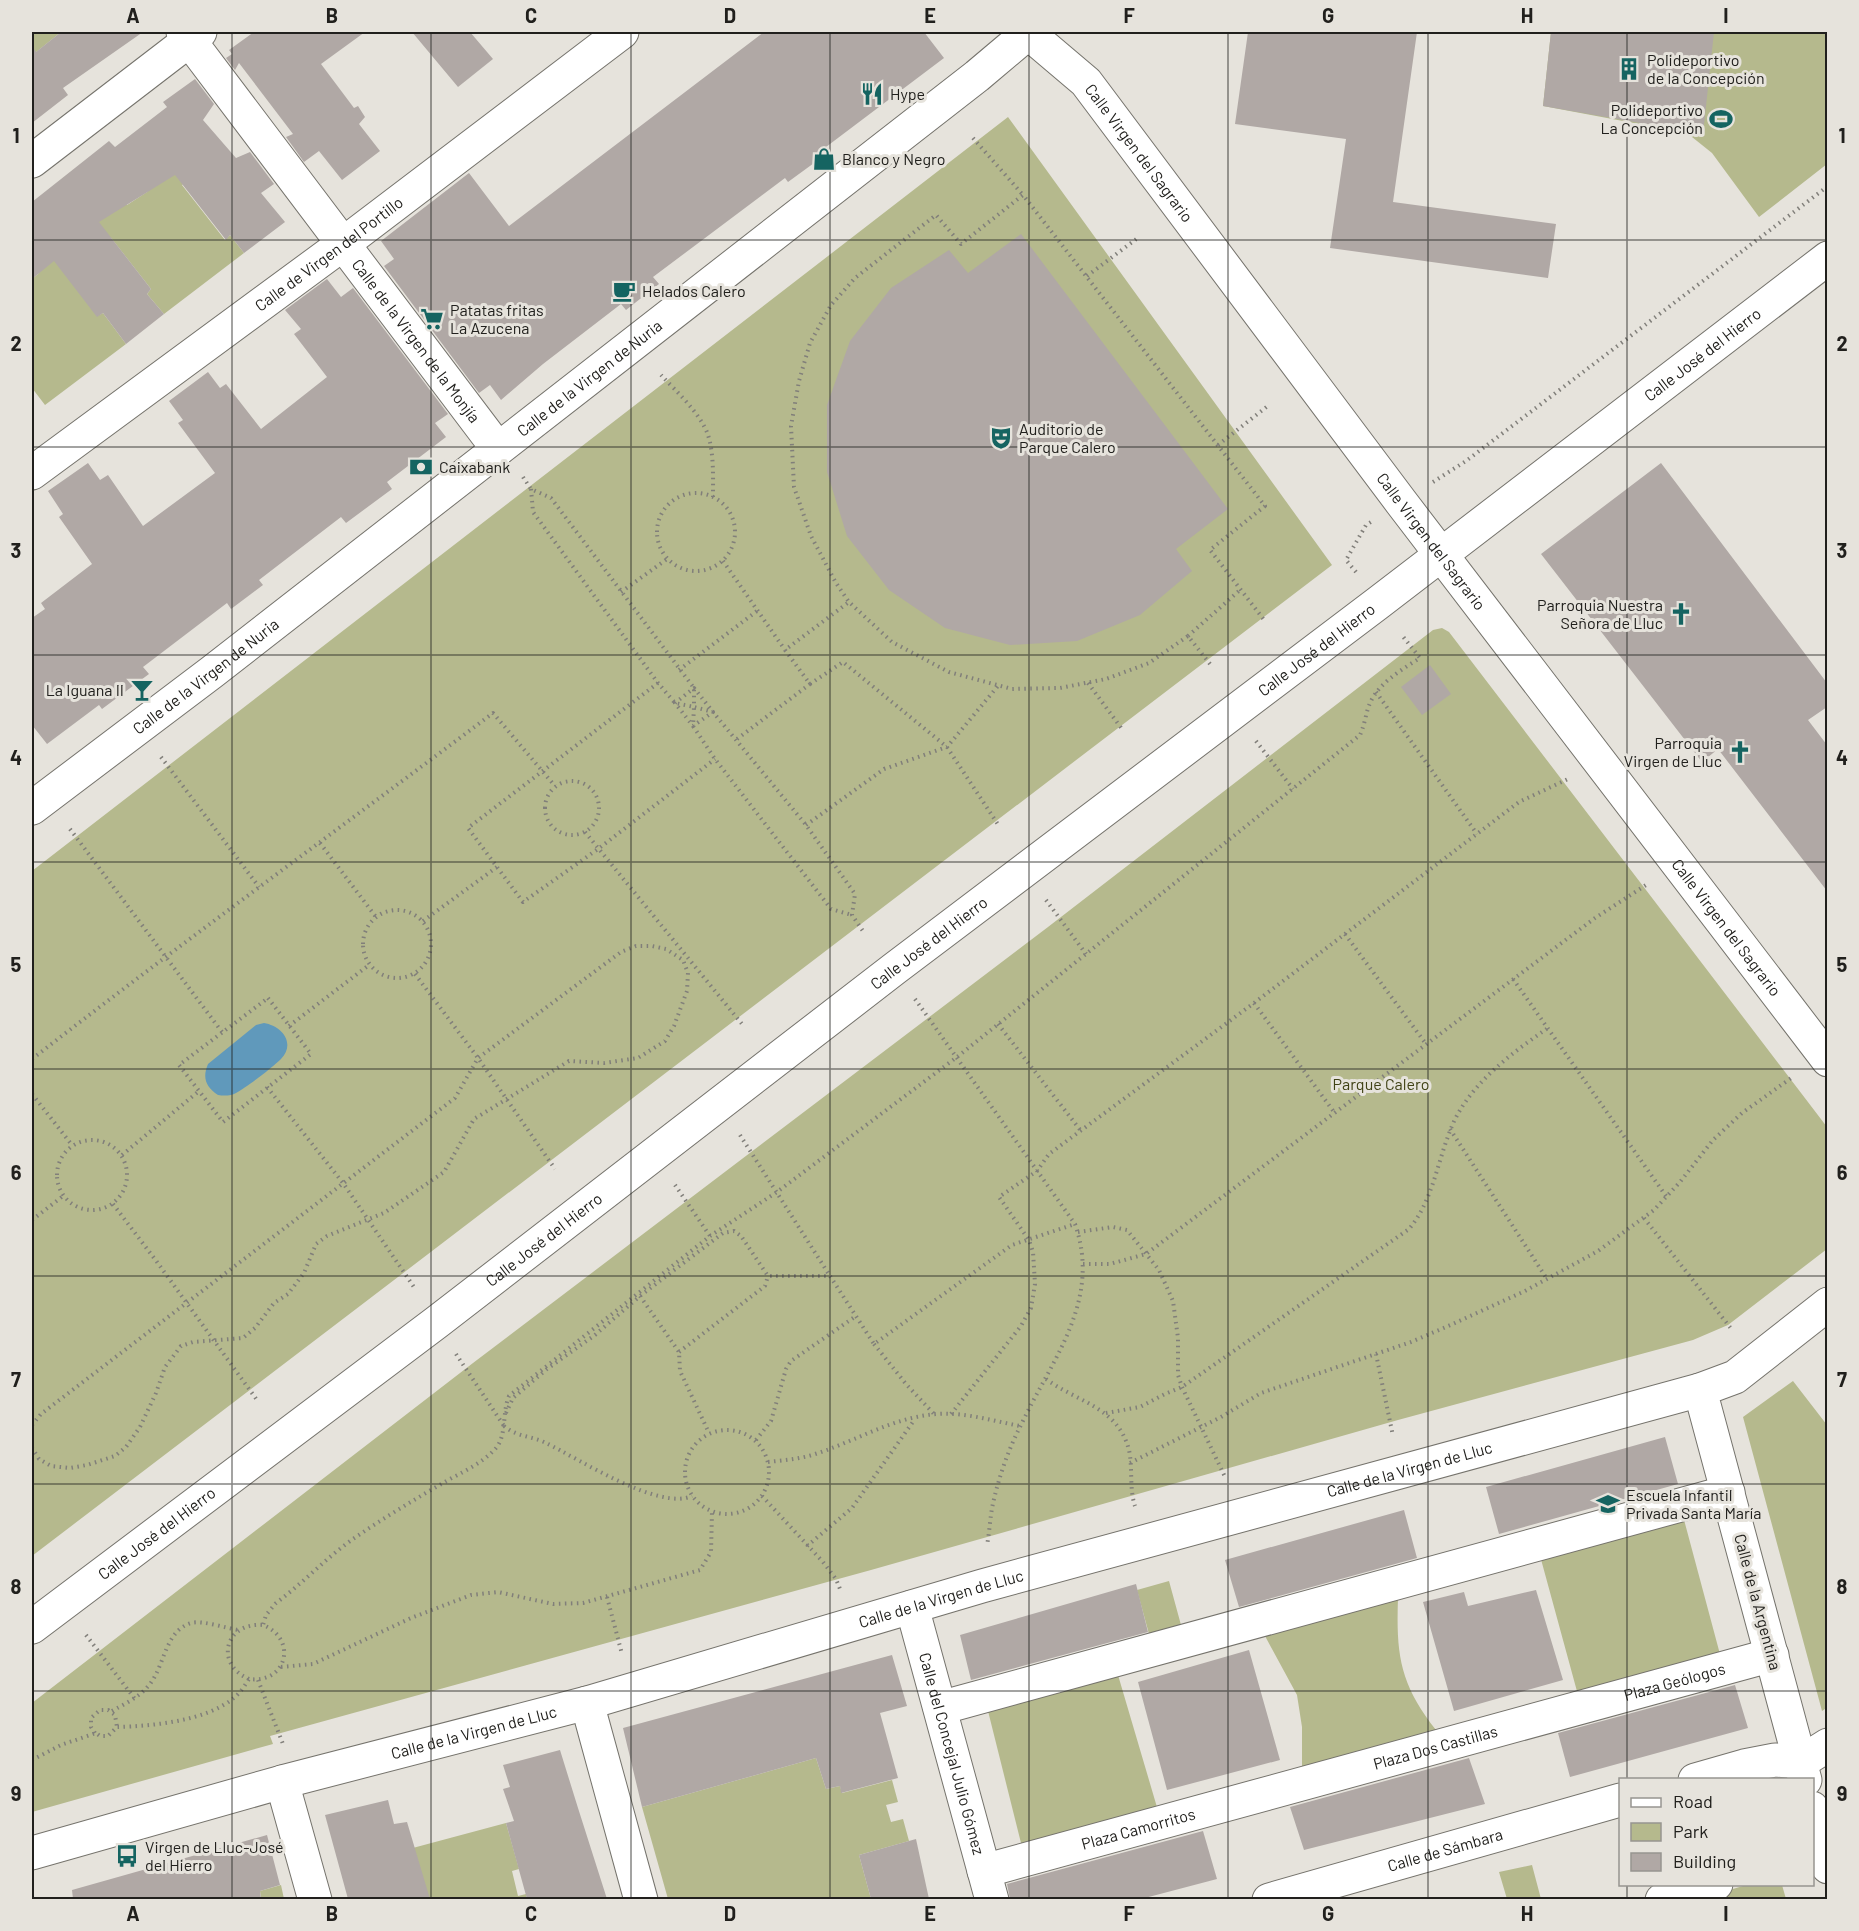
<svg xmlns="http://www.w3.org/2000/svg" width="1859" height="1931" viewBox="0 0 1859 1931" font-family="Barlow,sans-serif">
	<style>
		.green { fill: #b5b98d }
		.water { fill: #6099bb }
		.building { fill: #b0a8a5 }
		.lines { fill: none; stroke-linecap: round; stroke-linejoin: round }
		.minor-casing { stroke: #75736c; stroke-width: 35 }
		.tertiary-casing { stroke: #75736c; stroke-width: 35 }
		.path { stroke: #817f7a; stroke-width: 4; stroke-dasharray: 1.5 4.5; stroke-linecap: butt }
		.minor { stroke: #fff; stroke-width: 33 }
		.tertiary { stroke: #fff; stroke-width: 33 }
		.grid { fill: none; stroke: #21201d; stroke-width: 1.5; stroke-opacity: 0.55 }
		.labels { text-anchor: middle; stroke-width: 6; stroke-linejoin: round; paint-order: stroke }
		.poi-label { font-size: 16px; fill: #21201d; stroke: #e6e3dc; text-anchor: start }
		.street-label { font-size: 16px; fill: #21201d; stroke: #e6e3dc }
		.park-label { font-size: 16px; fill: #404215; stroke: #e6e3dc }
		.neatline { fill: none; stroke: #21201d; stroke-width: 2 }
		.grid-label { font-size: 20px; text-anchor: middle; font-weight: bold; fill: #21201d }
	</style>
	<rect width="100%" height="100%" fill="#e6e3dc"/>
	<path class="green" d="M32,32h29l-26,21 -3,-7z
		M1551,32h276v132l-68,53 -47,-64 -25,-20 -144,-27z
		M1008,117l324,448 -1300,991v-685z
		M173,160l16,20 -7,5 43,55 5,-5 14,18 -80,61 -17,-20 4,-5 -39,-50 -17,-16 27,-24 5,6 20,-13z
		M54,250l43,66 6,-3 23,31 -81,61 -13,-17v-109l6,-5z
		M1442,628l7,4 378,495v122l-99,76 -35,15 -295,80 -527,150 -601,166 3,8 -241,68v-109l441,-340 575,-436 385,-297z
		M1793,1381l34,44 1,282 -6,4 -79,-294z
		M1683,1516l38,142 -143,37 -39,-143z
		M1169,1581l12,44 -32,9 -12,-44z
		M1398,1598c-2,57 2,86 38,132l-134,40v-43l-5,-32 -32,-59z
		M1118,1675l41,139 -136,37 -35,-140z
		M816,1758l10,31 14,-3 2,7 50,-13 6,22 -12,3 5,17 12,-3 6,22 -50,14 12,44h-203l-26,-92z
		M506,1823l13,46 -7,2 6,25 8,-2 1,5 -97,1 -21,-51z
		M1532,1865l9,34h-34l-8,-27z
		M1750,1884l32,1 4,14 -91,1z
		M281,1885l3,14 -30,1 7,-3 -1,-6z"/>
	<path class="water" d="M264,1023c18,3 32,20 17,36 -8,8 -35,29 -45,34 -5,3 -12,3 -18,2 -12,-8 -16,-17 -10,-31l48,-39z"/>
	<path class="building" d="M61,32h82l-80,56 5,7 -36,28v-77l4,6z
		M254,32h111l-44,32 33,44 4,-2 7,11 -6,7 21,27 -38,29 -23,-29 -15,11 -18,-25 7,-3 -54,-71 -4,7 -9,-12 6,-4 -3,-4z
		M412,32h58l23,27 -35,28z
		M764,32h160l20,26 -122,92 3,5 -37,27 -3,-4 -132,99 6,7 -33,26 -5,-6 -78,60 -42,36 -11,-15 -11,8 -95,-127 10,-7 -13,-18 88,-68 40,53z
		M1248,32h169l-24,170 163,22 -8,54 -218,-30 16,-109 -111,-15z
		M1551,32h163l-11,102 -160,-28z
		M195,79l19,25 -11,16 33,38 14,-6 24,32 -13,9 24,29 -41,31 -14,-18 -4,5 -51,-65 -76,47 52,67 -4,5 17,20 -38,30 -23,-31 -6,4 -43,-56 -22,18v-77l77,-61 6,6 52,-40 -4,-5z
		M1021,234l207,275 -52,40 16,22 -52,44 -63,26 -67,4 -65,-17 -56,-38 -42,-54 -20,-64v-67l23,-64 41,-53 58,-38 19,23z
		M327,279l14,18 12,-9 95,126 -13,9 11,14 -59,45 5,7 -46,34 -5,-6 -82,63 4,5 -32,24 -4,-6 -84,64 6,7 -47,35 -3,-4 -52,39 -15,-19v-107l13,-9 -4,-6 51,-39 -33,-47 4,-3 -15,-23 40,-28 12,17 8,-5 35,51 72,-53 -37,-50 5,-3 -14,-19 39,-29 12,16 6,-4 35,45 66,-52 -33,-43 7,-5 -16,-19z
		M1661,463l166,220v24l-19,13 19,25v146l-109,-142 -16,13 -161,-208z
		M1430,665l21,29 -29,21 -21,-28z
		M1665,1437l13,47 -179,50 -13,-47z
		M1404,1510l13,48 -178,49 -14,-47z
		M1136,1584l12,48 -177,48 -11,-45z
		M1536,1590l27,90 -109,31 -31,-109 41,-10 4,14z
		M1249,1650l31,110 -113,30 -29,-108z
		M892,1655l15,51 -27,7 18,65 -57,15 -1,-7 -14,3 -10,-31 -174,49 -19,-79z
		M1735,1685l13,43 -178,49 -12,-44z
		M560,1750l18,58 29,91h-80l-21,-76 8,-2 -11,-32 7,-2 -7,-22z
		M1469,1758l16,46 -181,46 -14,-43z
		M388,1800l6,24 13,-2 23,77h-82l-23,-84z
		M1203,1831l14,48 -76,20h-131l-3,-15z
		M267,1835l13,50 -20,6 1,8h-188l-1,-9z
		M916,1839l13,60h-58l-12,-44z"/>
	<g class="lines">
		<g class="minor-casing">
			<g id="minor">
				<path id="s1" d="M183,32l315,417"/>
				<path d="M32,161l168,-129"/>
				<path id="s2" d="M32,473l311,-229 279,-212"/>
				<path id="s3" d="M32,808l180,-136 765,-596 51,-43"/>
				<path id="s4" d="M912,1607l80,293"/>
				<path d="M587,1703l54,197"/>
				<path d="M940,1708l788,-216"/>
				<path d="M1695,1780l49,-14 31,-6 26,2 27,-17"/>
				<path d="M282,1782l33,118"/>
				<path id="s5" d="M32,1853l250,-71 305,-79 395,-117 718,-196"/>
				<path id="s6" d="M984,1871l788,-216"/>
				<path id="s7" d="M1269,1900l351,-100"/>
				<path d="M1662,1900l54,-16"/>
			</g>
		</g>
		<g class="tertiary-casing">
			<g id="tertiary">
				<path id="s8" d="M1027,32l59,50 315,420 427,558"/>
				<path id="s9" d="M32,1627l405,-305 457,-353 484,-366 450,-345"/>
				<path d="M1805,1780l-105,-390 35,-13 93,-73"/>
				<path d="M1812,1808l16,59"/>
			</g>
		</g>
		<path class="path" d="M973,138l50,57
			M1087,276l52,-39
			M661,375c15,16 40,39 47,60 6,19 5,41 5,62
			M1218,445l51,-40
			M523,477l8,12 20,9 143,190v19l19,5 93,113 49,69 -3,21 11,16
			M1433,482l33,-21 362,-275
			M531,489l2,23 125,171 17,20 19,4 -1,19 22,33 116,150 21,6
			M657 532a39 39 0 1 1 78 0a39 39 0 1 1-78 0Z
			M723,561l62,89
			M1356,572l-10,-12 20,-35 5,-3
			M621,592l46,-33
			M1188,636l52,-46
			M1210,664l-22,-28 -39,27 -43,16 -46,9 -48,1 -63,-17 -57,-30 -43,-40 -13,-19 -25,-47 -17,-49 -3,-61 8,-45 11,-38 21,-38 24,-27 81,-63 25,29 62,-49 242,311 -55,44 55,71
			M679,670l78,-59
			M658,683l-190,145 55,74 75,-53 117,-90
			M1088,683l34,46
			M810,684l33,-22 104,85 52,79
			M694,688l19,24 -20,14 -18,-23z
			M1376,692l101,142
			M737,739l73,-55 -25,-34 64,-48
			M1256,741l37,48
			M161,757l98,130
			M545 808a27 27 0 1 1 54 0a27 27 0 1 1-54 0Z
			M806,825l78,-56 63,-22 51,-61
			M70,829l152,203
			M585,832l157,192
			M320,843l56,74
			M1046,900l40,54
			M363 944a34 34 0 1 1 68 0a34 34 0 1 1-68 0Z
			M423,921l74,-54
			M1345,934l81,110
			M415,974l63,84 77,111
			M1513,979l153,217
			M268,998l43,56 -88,68 -44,-57z
			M915,999l160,225c27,77 -23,135 -54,201 -12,23 -21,49 -27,74 -4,15 -4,31 -7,46
			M1254,1003l80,109
			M998,1024l83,107
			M289,1026l80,-61
			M32,1059c152,-118 307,-230 461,-346l62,73
			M267,1087l76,96 73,107
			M32,1094l40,51
			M1450,1129l97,150
			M740,1135l90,141
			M57 1175a35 35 0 1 1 70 0a35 35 0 1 1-70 0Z
			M122,1155l77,-64
			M675,1185l35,51
			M113,1204l44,58 100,138
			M1644,1218l89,113
			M32,1220l31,-24
			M1078,1232l35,-5 14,3 32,40 14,31 5,37v37l4,12 44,92
			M1083,1264h27l36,-10 449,-336 51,-33
			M640,1296l39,56 1,19 29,62
			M874,1344l32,40 28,30
			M679,1352l86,-66 3,-10
			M456,1354l48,72
			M1376,1354l17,82
			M1046,1379c31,23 72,28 83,71 4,19 0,38 6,56
			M506,1413l7,-15 34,-29 48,-34 45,-39 83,-63 11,-2 7,5 27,40h62l44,68 138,-99 63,-21
			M1106,1413l34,-6 25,-13 17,-7 227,-158c23,-27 28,-65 41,-98 16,-44 60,-77 98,-103
			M951,1414l70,-88 10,-18 4,-24 -2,-32 -4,-12 -30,-43 38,-26 12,-17 205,-151 265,-201 49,-23
			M32,1425l9,-11 414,-316 23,-40 143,-106 15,-6h16l14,3 17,11 5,13 -1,18 -13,35 -9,15 -27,17 -34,5 -35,-2 -95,58 -30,53 -60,41 -57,23 -11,8 -12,29 -16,21 -14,9 -19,25 -12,10 -50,4 -12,4 -16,21 -9,26 -16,34 -14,20 -11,9 -28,9 -17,3 -19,-2 -12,-7 -7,-11
			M504,1426c13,11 28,10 42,17 33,16 113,68 146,53
			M685 1472a42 42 0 1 1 84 0a42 42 0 1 1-84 0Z
			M756,1440l15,-19 15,-52 5,-8 65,-45
			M768,1462c17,-2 34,-3 50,-9 40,-13 76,-36 119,-39 28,-2 56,7 83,12
			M1130,1463l91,-46 40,-24 150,-51 35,-15 79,-36 73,-40 56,-41 26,-28 33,-42 29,-27 52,-37
			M762,1496l61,66 13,17 4,10
			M807,1546l45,-38 63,-89
			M607,1597l15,57
			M86,1635l49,64
			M281,1667l32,-3 98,-46 60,-23 27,-3 55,12 30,-1 117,-33 11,-18 1,-40
			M249,1679c-35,-15 -24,-57 14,-54
			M258,1680l25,64
			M112,1711c16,-9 34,-17 43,-35 10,-18 13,-46 36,-53 11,-3 35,5 47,7
			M95,1733l-4,-6v-9l9,-8h8l7,5 2,12
			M32,1760l29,-15 35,-12 4,3h8l9,-9c36,-1 90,-6 118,-30 6,-5 10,-12 14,-18 38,5 49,-40 14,-54l3,-10 10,-12c27,-20 50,-45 77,-64 29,-20 59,-38 90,-56 17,-10 39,-19 53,-35 11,-13 6,-36 13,-52l201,-160 67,-44 180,-135 403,-322c5,-11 6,-23 10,-32 9,-20 31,-33 50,-45l-19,-24"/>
		<use href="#minor" class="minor"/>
		<use href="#tertiary" class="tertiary"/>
	</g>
	<path class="grid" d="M232,32v1868M431,32v1868M631,32v1868M830,32v1868M1029,32v1868M1228,32v1868M1428,32v1868M1627,32v1748M32,240h1796M32,447h1796M32,655h1796M32,862h1796M32,1069h1796M32,1276h1796M32,1484h1796M32,1691h1796M1627,1884v16"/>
	<defs>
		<g id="building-bare" transform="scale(1.8)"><path d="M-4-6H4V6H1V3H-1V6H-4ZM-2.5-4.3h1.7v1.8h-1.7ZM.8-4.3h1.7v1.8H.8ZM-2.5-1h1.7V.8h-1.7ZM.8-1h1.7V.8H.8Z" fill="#156461" stroke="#e6e3dc" stroke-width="2.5" paint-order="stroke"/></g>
		<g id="restaurant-bare" transform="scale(1.8)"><path d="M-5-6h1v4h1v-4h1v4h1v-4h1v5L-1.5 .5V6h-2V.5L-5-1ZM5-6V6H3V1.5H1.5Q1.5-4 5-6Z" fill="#156461" stroke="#e6e3dc" stroke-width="2.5" paint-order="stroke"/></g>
		<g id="stadium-bare" transform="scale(1.8)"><path d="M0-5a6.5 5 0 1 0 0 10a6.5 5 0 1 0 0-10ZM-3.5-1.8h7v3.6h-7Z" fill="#156461" stroke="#e6e3dc" stroke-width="2.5" paint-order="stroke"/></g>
		<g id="shop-bare" transform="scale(1.8)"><path d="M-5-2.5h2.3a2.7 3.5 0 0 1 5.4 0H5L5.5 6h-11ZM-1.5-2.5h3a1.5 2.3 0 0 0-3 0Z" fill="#156461" stroke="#e6e3dc" stroke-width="2.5" paint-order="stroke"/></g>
		<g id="cafe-bare" transform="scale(1.8)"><path d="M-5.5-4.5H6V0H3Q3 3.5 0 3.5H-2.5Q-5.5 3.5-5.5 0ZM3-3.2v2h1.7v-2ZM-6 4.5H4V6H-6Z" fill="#156461" stroke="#e6e3dc" stroke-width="2.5" paint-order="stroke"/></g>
		<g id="supermarket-bare" transform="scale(1.8)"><path d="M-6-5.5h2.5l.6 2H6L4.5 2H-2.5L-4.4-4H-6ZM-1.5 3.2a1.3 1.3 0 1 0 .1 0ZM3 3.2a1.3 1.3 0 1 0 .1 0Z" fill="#156461" stroke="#e6e3dc" stroke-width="2.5" paint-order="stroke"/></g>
		<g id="theatre-bare" transform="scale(1.8)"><path d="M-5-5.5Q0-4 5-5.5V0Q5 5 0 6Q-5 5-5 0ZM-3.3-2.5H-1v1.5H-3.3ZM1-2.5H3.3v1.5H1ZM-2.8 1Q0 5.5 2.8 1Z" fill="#156461" stroke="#e6e3dc" stroke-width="2.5" paint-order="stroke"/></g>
		<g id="bank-bare" transform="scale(1.8)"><path d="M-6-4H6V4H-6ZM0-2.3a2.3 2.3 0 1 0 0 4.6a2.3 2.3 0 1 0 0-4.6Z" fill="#156461" stroke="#e6e3dc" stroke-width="2.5" paint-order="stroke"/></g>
		<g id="church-bare" transform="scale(1.8)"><path d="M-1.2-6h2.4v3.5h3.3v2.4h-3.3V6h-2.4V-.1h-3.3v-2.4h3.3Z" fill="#156461" stroke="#e6e3dc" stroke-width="2.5" paint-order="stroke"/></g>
		<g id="bar-bare" transform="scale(1.8)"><path d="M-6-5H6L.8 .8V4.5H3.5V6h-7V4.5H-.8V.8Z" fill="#156461" stroke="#e6e3dc" stroke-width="2.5" paint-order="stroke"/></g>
		<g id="school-bare" transform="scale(1.8)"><path d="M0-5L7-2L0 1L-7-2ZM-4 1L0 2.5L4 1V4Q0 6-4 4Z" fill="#156461" stroke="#e6e3dc" stroke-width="2.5" paint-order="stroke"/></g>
		<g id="bus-bare" transform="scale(1.8)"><path d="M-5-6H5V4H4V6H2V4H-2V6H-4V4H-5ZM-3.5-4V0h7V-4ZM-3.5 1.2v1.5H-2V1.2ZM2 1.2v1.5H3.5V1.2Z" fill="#156461" stroke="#e6e3dc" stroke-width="2.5" paint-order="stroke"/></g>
	</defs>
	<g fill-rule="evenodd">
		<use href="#building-bare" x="1629" y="69"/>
		<use href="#restaurant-bare" x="872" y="94"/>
		<use href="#stadium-bare" x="1721" y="119"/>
		<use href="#shop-bare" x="824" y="159"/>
		<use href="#cafe-bare" x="624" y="291"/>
		<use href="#supermarket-bare" x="432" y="319"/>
		<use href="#theatre-bare" x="1001" y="438"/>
		<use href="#bank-bare" x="421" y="467"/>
		<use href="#church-bare" x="1681" y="614"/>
		<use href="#bar-bare" x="142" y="690"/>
		<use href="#church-bare" x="1740" y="752"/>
		<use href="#school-bare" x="1608" y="1504"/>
		<use href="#bus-bare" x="127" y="1856"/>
	</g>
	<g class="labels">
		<g class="poi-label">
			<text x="1647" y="66">Polideportivo<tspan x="1647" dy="18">de la Concepción</tspan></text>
			<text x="890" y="100">Hype</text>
			<text x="1703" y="116" text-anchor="end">Polideportivo<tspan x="1703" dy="18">La Concepción</tspan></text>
			<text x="842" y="165">Blanco y Negro</text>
			<text x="642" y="297">Helados Calero</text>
			<text x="450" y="316">Patatas fritas<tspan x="450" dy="18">La Azucena</tspan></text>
			<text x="1019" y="435">Auditorio de<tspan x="1019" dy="18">Parque Calero</tspan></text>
			<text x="439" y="473">Caixabank</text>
			<text x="1663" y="611" text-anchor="end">Parroquia Nuestra<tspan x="1663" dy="18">Señora de Lluc</tspan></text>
			<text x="124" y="696" text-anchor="end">La Iguana II</text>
			<text x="1722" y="749" text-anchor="end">Parroquia<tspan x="1722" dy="18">Virgen de Lluc</tspan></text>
			<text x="1626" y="1501">Escuela Infantil<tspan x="1626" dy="18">Privada Santa María</tspan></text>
			<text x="145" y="1853">Virgen de Lluc-José<tspan x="145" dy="18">del Hierro</tspan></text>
		</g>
		<g class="street-label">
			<text dy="6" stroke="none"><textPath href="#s8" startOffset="166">Calle Virgen del Sagrario</textPath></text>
			<text dy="6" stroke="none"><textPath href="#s2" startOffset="369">Calle de Virgen del Portillo</textPath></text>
			<text dy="6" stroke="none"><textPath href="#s1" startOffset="387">Calle de la Virgen de la Monjía</textPath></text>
			<text dy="6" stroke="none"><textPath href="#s9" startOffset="2100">Calle José del Hierro</textPath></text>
			<text dy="6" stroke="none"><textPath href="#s3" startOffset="704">Calle de la Virgen de Nuria</textPath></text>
			<text dy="6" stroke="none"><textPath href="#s8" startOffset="652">Calle Virgen del Sagrario</textPath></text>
			<text dy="6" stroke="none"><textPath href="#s9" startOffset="1614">Calle José del Hierro</textPath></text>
			<text dy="6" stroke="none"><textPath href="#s3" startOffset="218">Calle de la Virgen de Nuria</textPath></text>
			<text dy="6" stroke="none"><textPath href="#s8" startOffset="1138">Calle Virgen del Sagrario</textPath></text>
			<text dy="6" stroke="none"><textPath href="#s9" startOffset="1128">Calle José del Hierro</textPath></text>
			<text dy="6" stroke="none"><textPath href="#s9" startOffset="642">Calle José del Hierro</textPath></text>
			<text dy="6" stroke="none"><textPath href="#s5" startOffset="1430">Calle de la Virgen de Lluc</textPath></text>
			<text dy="6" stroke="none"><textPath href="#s9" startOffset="156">Calle José del Hierro</textPath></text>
			<text dy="6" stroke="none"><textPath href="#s5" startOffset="944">Calle de la Virgen de Lluc</textPath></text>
			<text transform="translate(1758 1602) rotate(75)" y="6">Calle de la Argentina</text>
			<text dy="6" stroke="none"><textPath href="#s6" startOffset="716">Plaza Geólogos</textPath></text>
			<text dy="6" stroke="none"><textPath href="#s5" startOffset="458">Calle de la Virgen de Lluc</textPath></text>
			<text dy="6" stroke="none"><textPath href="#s6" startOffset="468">Plaza Dos Castillas</textPath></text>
			<text dy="6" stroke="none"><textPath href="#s4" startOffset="152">Calle del Concejal Julio Gómez</textPath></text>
			<text dy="6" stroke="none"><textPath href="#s6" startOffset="160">Plaza Camorritos</textPath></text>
			<text dy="6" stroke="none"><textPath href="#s7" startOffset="183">Calle de Sámbara</textPath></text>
		</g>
		<g class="park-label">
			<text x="1381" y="1090">Parque Calero</text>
		</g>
	</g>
	<rect width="1859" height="1931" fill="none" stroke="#e6e3dc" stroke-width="66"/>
	<rect x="1619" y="1778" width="195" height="108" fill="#e6e3dc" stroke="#979590" stroke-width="1.5"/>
	<rect x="1631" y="1798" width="30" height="9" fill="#ffffff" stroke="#979590" stroke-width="1.5"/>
	<text x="1673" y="1808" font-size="18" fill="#21201d">Road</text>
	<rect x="1631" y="1823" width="30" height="18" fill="#b5b98d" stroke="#979590" stroke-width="1.5"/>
	<text x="1673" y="1838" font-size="18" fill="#21201d">Park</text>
	<rect x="1631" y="1853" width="30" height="18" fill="#b0a8a5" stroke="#979590" stroke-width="1.5"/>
	<text x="1673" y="1868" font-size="18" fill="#21201d">Building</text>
	<rect x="33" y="33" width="1793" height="1865" class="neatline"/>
	<g class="grid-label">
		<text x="133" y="23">A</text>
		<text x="332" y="23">B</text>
		<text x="531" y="23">C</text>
		<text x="730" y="23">D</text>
		<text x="930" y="23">E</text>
		<text x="1129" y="23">F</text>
		<text x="1328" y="23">G</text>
		<text x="1527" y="23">H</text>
		<text x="1726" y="23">I</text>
		<text x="16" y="143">1</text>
		<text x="1842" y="143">1</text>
		<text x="16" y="351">2</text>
		<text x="1842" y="351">2</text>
		<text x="16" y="558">3</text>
		<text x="1842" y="558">3</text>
		<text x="16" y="765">4</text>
		<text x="1842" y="765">4</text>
		<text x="16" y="972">5</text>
		<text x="1842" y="972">5</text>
		<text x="16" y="1180">6</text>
		<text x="1842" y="1180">6</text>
		<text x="16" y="1387">7</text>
		<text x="1842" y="1387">7</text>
		<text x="16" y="1594">8</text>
		<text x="1842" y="1594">8</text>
		<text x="16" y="1801">9</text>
		<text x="1842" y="1801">9</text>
		<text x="133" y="1921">A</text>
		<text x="332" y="1921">B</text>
		<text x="531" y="1921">C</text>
		<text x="730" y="1921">D</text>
		<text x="930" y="1921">E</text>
		<text x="1129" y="1921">F</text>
		<text x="1328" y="1921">G</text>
		<text x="1527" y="1921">H</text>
		<text x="1726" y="1921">I</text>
	</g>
</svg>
